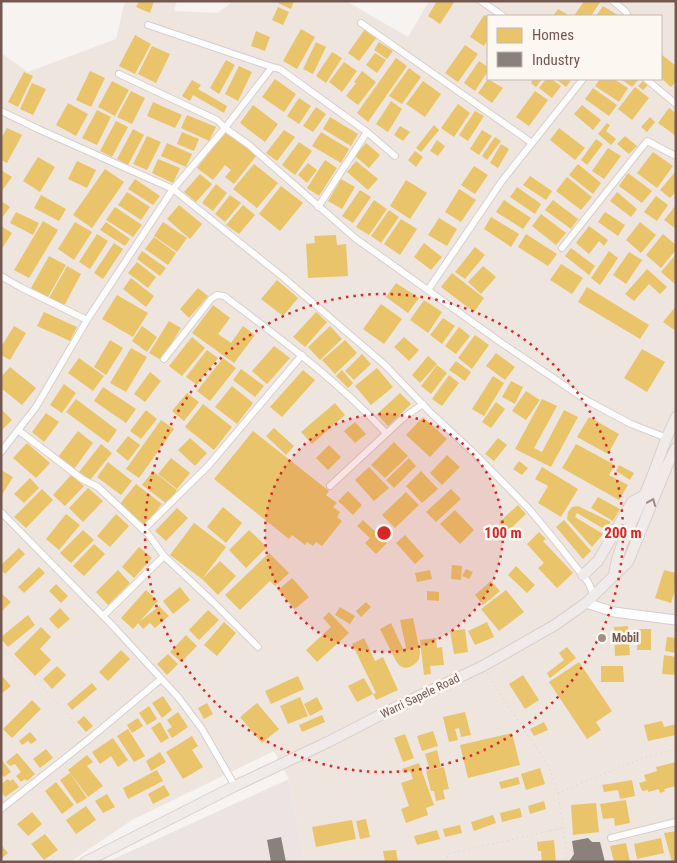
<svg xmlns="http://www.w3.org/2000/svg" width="677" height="863" viewBox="0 0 677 863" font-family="'Roboto Condensed',sans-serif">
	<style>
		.residential { fill: #eee5de; fill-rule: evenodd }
		.industrial { fill: #ebe4e2 }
		.homes { fill: #e9c46a }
		.industry { fill: #8a817c }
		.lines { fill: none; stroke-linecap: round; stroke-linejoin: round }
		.minor-casing { stroke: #d6cfcc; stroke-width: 8 }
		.secondary-casing { stroke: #d6cecb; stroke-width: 11 }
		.trunk-casing { stroke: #d8d0cd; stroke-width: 12 }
		.path { stroke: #dad2d0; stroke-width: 1; stroke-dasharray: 1 4; stroke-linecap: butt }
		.minor { stroke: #fefdfd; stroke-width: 6 }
		.secondary { stroke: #fefdfd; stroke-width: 9 }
		.trunk { stroke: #f0eae8; stroke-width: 10 }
		.oneway { stroke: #9f8b86 }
		.ring { fill: none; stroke: #d62828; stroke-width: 2.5; stroke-dasharray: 2.5 5 }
		.poi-dot { fill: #a18e89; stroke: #fdf7f2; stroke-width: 2 }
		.labels { text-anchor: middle; stroke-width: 5; stroke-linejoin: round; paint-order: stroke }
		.poi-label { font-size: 12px; font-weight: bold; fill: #735851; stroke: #fdf7f2; text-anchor: start }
		.street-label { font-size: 12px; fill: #735851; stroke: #fdf7f2 }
		.centre { fill: #d62828; stroke: #fdf7f2; stroke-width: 2.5 }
		.ring-label { font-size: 15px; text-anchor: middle; font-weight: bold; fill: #d62828; stroke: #fdf7f2; stroke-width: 5; stroke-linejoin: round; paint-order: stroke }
	</style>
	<rect width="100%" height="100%" fill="#f6f3f0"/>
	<path class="residential" d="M125,1h52l-3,10 44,2 15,-12h113l62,36 21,-36h247v861h-372l-15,-83 -15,-28 -142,69 -62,42h-69v-809l27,19 88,-33zM488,16h173v63h-173z"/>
	<path class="industrial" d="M289,779l15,83h-197z"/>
	<path class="homes" d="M139,1h15l-4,12 -14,-6z
		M279,1h15l-3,8 -13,-6z
		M437,1h18l-15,23 -12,-8z
		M584,1h17l-10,15h-17z
		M603,6l16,10h-23z
		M278,7l11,5 -6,13 -11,-5z
		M558,9l12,7h-17z
		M484,15l4,2v22l-4,7 -14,-9z
		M301,29l14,8 -18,32 -14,-8z
		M365,29l12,8 -18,24 -11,-8z
		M256,31l14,6 -5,14 -14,-5z
		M135,35l16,9 -16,30 -16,-8z
		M316,42l10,5 -13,27 -10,-5z
		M379,42l14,9 -6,8 -13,-9z
		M465,45l13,9 -20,28 -13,-9z
		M152,46l18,8 -14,29 -18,-9z
		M332,52l10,6 -16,25 -10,-7z
		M375,53l11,7 -9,13 -11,-8z
		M661,54l15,12v16l-5,5 -10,-9z
		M396,58l11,8 -39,56 -11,-9z
		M226,60l9,5 -16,29 -9,-6z
		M479,61l9,6v4l-13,20 -11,-8z
		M344,62l13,9 -15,21 -13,-10z
		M239,66l13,6 -14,29 -13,-7z
		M409,68l12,9 -19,27 -13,-8z
		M90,71l15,7 -14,29 -15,-7z
		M362,71l14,11 -18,23 -12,-9 10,-13 -2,-1z
		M24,72l9,4 -15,31 -10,-5z
		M275,79l21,15 -12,18 -22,-15z
		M488,79l15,9 -11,15 -14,-10z
		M533,79h9l-6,8 -5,-4z
		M546,79h5l10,7 -9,12 -13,-10z
		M556,79h16l-6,8z
		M600,79h14l14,9 -9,14 -24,-16z
		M621,79h18l-7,8z
		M192,80l9,5 -3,4 29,17 -3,7 -31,-18 -3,6 -8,-5z
		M112,81l17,9 -14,26 -17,-9z
		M423,81l18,13 -16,23 -19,-13z
		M643,81l5,4 -5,5 -5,-4z
		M32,83l14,6 -13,26 -13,-6z
		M635,87l14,11 -17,22 -14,-11z
		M593,88l24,17 -8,11 -24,-17z
		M131,91l14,7 -13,26 -15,-7z
		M535,91l13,9 -19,26 -13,-9z
		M299,98l12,8 -12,18 -12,-8z
		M391,101l11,8 -14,23 -12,-8z
		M153,102l29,13 -7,13 -28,-12z
		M68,103l20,11 -12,22 -20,-11z
		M458,104l12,9 -16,24 -13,-9z
		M253,105l25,19 -13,18 -25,-19z
		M582,105l19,15 -8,10 -19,-16z
		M316,107l10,7 -13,18 -10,-6z
		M669,108l7,5v23l-18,-13z
		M97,110l14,7 -14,28 -15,-7z
		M475,111l9,5 -16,25 -9,-6z
		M187,115l29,12 -7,14 -28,-13z
		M330,117l28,17 -7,12 -28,-17z
		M650,117l5,5 -8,10 -6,-5z
		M116,121l12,6 -16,30 -12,-6z
		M607,123l3,2 -4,6 10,8 -5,6 -13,-11z
		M434,125l5,5 -18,22 -5,-4z
		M400,126l10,6 -7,9 -9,-6z
		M7,128l15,7 -15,28 -6,-3v-21z
		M559,128l26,20 -10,12 -25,-20z
		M133,129l11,6 -16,30 -11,-6z
		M284,130l11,7 -18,24 -11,-8z
		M482,130l10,6 -13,19 -9,-6z
		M226,131l31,24 -23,29 -9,-7 6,-7 -6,-5 -12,15 -16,-12z
		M182,132l17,7 -5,12 -17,-7z
		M321,132l28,17 -8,14 -29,-17z
		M147,136l14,6 -14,28 -14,-6z
		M625,136l12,10 -8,8 -12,-10z
		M495,137l6,4 -14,19 -5,-4z
		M596,139l7,5 -16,21 -6,-5z
		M437,140l8,6 -7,10 -8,-5z
		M299,142l13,9 -17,24 -13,-10z
		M167,143l25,11 -6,13 -25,-11z
		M366,143l14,12 -11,13 -14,-12z
		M501,144l8,5 -11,19 -8,-5z
		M608,148l13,8 -17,23 -12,-8z
		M415,151l8,6 -7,10 -8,-7z
		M653,152l20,14 -16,22 -20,-15z
		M38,157l17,10 -15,25 -17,-11z
		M158,159l22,9 -7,15 -21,-10z
		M325,160l12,8 -18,28 -12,-8z
		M77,161l19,9 -9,18 -19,-9z
		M356,161l22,18 -10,11 -21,-18z
		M308,163l9,7 -10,13 -9,-8z
		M254,164l24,19 -21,25 -24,-19z
		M578,164l23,19 -8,11 -24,-19z
		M474,166l14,9 -13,19 -14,-9z
		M105,169l19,13 -32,46 -19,-13z
		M1,170l11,7 -11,15z
		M676,171v21l-6,6 -10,-8z
		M628,173l24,18 -10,12 -23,-17z
		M200,174l12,10 -16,18 -12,-10z
		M530,176l22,15 -6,9 -23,-15z
		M567,177l25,20 -11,13 -25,-19z
		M135,179l25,17 -7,9 -25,-16z
		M341,179l14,8 -13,22 -14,-8z
		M406,180l21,13 -17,26 -20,-13z
		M216,184l11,9 -14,18 -11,-8z
		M281,186l22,17 -23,28 -21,-17z
		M517,187l24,17 -6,10 -25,-17z
		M459,189l17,11 -15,22 -16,-10z
		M360,190l11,7 -18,26 -11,-7z
		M127,192l23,15 -9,13 -23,-15z
		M617,192l20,17 -6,8 -21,-16z
		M41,195l25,14 -7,12 -25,-13z
		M230,195l11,8 -16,19 -10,-8z
		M656,196l12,9 -11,16 -13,-9z
		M374,200l13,9 -18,26 -13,-8z
		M504,200l27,18 -8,11 -27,-17z
		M553,200l25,19 -7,10 -26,-19z
		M1,201l9,6 -9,12z
		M179,205l23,19 -12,15 -23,-20z
		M243,205l12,10 -16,19 -13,-9z
		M676,205v24l-12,-9z
		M115,207l27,18 -9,12 -27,-17z
		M389,210l10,7 -18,26 -10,-7z
		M16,212l23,11 -6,12 -23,-12z
		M605,212l20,13 -7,11 -20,-14z
		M541,214l25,19 -10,12 -24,-19z
		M491,217l28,17 -8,13 -27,-18z
		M439,218l18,11 -10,17 -19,-11z
		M401,219l16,10 -17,26 -16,-11z
		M43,221l15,9 -29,48 -15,-8z
		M75,222l17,10 -18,28 -16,-11z
		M106,222l24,17 -5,7 -25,-16z
		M163,222l24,16 -10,14 -23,-16z
		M640,222l16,13 -15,18 -15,-13z
		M1,226l11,7 -11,17z
		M589,226l19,14 -4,6 -5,-5 -10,13 -13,-11z
		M97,234l11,7 -18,28 -11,-7z
		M526,234l31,20 -9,12 -30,-19z
		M663,234l13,11v5l-15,18 -15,-13z
		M336,235l1,10 9,-1 2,32 -40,2 -2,-34 9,-1 -1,-7z
		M154,237l22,16 -8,12 -23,-16z
		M114,243l9,6 -20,30 -9,-6z
		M424,243l18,14 -11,13 -17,-13z
		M475,247l10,8 -20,24 -10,-7z
		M571,248l24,18 -6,9 -24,-19z
		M142,251l24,17 -6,8 -23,-17z
		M609,251l9,7 -18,27 -9,-7z
		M629,252l13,8 -16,24 -13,-9z
		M676,254v31l-15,-13z
		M49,256l17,9 -18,32 -17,-9z
		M137,262l19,15 -8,11 -20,-15z
		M561,264l22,14 -11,16 -22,-14z
		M67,266l14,8 -17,32 -15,-8z
		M483,266l13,11 -15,17 -13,-12z
		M647,269l20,18 -7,7 -11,-10 -15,17 -9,-7z
		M452,273l32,25 -10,14 -33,-25z
		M131,278l23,18 -8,11 -23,-18z
		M277,280l21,18 -15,18 -22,-17z
		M396,283l23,15 -11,15 -22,-16z
		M587,287l62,38 -9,14 -62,-37z
		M198,288l10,8 -19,22 -9,-9z
		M117,295l31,18 -15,24 -31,-18z
		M424,300l18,12 -14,21 -18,-13z
		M381,304l21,15 -18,25 -21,-15z
		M213,305l17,13 -12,16 13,9 12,-17 12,9 -21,28 -42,-30z
		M676,306v25l-13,-9z
		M44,312l33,15 -7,14 -33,-15z
		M316,312l11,10 -22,25 -12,-10z
		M443,318l12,8 -13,18 -12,-9z
		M169,321l12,7 -20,32 -12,-7z
		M14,326l12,7 -16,27 -9,-5v-8z
		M142,326l15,11 -10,15 -15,-11z
		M330,326l12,13 -22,21 -12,-13z
		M459,327l11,9 -14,18 -11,-8z
		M475,335l14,10 -17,24 -14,-11z
		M192,337l13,11 -23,28 -13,-10z
		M404,337l15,13 -10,11 -15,-14z
		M110,340l13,8 -17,27 -12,-8z
		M345,340l12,13 -22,21 -13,-14z
		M274,346l16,12 -23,26 -15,-13z
		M131,348l16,9 -21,35 -16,-9z
		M642,349l23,13 -18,30 -23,-14z
		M207,350l11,8 -21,27 -11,-8z
		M496,353l19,14 -10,13 -19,-14z
		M362,354l9,10 -17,16 -9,-9z
		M428,356l9,8 -17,19 -8,-8z
		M79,358l25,18 -11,15 -25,-18z
		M223,358l13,10 -26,33 -13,-10z
		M456,361l15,11 -6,9 -16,-11z
		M437,365l10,8 -16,21 -10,-8z
		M10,367l26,21 -14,17 -21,-17v-11z
		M377,368l16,19 -22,18 -16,-19z
		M241,369l23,17 -9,11 -22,-17z
		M303,370l12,10 -33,37 -12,-10z
		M342,370l11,13 -5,5 -12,-12z
		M150,372l11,9 -16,21 -11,-8z
		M449,375l10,8 -17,23 -10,-7z
		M493,376l11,7 -20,33 -12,-7z
		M511,381l12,6 -8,17 -13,-7z
		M64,384l12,9 -14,20 -12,-8z
		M232,386l21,17 -16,21 -22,-17z
		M103,387l33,22 -10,14 -32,-22z
		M526,391l14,9 -14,20 -14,-9z
		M187,393l12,9 -15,19 -12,-10z
		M400,393l11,11 -23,22 -11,-12z
		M76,399l41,31 -9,13 -42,-31z
		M542,399l15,7 -23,42 8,4 22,-42 14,7 -27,50 -36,-18z
		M496,402l9,7 -14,19 -9,-6z
		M335,403l10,12 -33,29 -11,-12z
		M203,404l29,23 -18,23 -29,-23z
		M1,409l11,11 -11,11z
		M146,410l11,9 -16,20 -11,-8z
		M46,413l13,9 -15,20 -12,-10z
		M423,417l24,22 -17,18 -24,-22z
		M589,417l30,17 -11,20 -31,-17z
		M161,420l13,9 -35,49 -13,-9z
		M355,422l11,12 -11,9 -11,-12z
		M274,428l20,18 -8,9 -20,-19z
		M78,431l15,12 -19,26 -16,-12z
		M253,431l76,60 -3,4 11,8 -4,4 7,5 -3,5 5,4 -20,25 -6,-4 -3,4 -6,-4 -2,3 -13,-10 -3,4 -75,-60z
		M128,436l12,9 -12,16 -12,-10z
		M190,438l17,15 -12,13 -17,-16z
		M498,438l9,7 -13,16 -9,-7z
		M394,442l14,14 -23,22 -14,-13z
		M27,443l23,20 -14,15 -23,-20z
		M101,444l11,9 -22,27 -11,-8z
		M576,444l39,21 -6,10 19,10 -9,15 -57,-32z
		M329,445l12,12 -13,13 -12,-12z
		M447,455l13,12 -18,18 -12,-12z
		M171,458l19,15 -13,16 -19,-15z
		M409,458l7,8 -22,22 -8,-8z
		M519,461l9,7 -6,7 -9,-6z
		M108,462l24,19 -11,14 -24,-18z
		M619,465l15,8 -4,7 -14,-9z
		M369,467l20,21 -15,13 -19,-21z
		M542,467l36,22 -17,28 -23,-14 10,-17 -13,-7z
		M1,470l12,7 -12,19z
		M153,471l24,19 -10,14 -25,-19z
		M421,471l17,18 -16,14 -16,-17z
		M71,475l13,11 -19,20 -12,-11z
		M30,478l9,10 -15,15 -10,-9z
		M136,484l26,20 -17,21 -26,-20z
		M88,488l15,13 -20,21 -14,-14z
		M42,489l11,11 -27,28 -12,-11z
		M451,489l10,10 -25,23 -10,-10z
		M348,491l14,14 -9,10 -15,-14z
		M406,492l13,13 -24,23 -13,-13z
		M598,497l22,12 -7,12 -22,-13z
		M518,505l8,9 -18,17 -9,-9z
		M578,506l33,16 -7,7 -27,-16 -2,4 28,17 -11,13 -25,-28 1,-7 4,-5z
		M223,507l19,16 -16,20 -19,-16z
		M177,508l11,10 -22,23 -11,-10z
		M455,510l19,20 -14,14 -20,-20z
		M66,514l14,11 -21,25 -13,-11z
		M116,514l13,12 -19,21 -13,-11z
		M363,520l24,23 -11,11 -11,-11 5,-5 -13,-12z
		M564,520l27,31 -8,8 -27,-32z
		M194,523l32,24 -24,32 -32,-24z
		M83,530l11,10 -23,23 -11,-10z
		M249,530l18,17 -21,21 -17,-18z
		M539,532l7,7 -3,2 30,32 -16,15 -19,-20 6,-5 -17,-19z
		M405,535l19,21 -9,8 -19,-21z
		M94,544l11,10 -21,22 -11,-10z
		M139,547l13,11 -18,20 -12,-11z
		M19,548l6,6 -20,20 -4,-4v-5z
		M269,553l20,20 -14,13 -5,-5 -30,29 -15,-15z
		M220,561l16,15 -18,19 -16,-16z
		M452,565l10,1 -1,14 -10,-1z
		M516,566l19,19 -8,8 -19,-18z
		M39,567l6,6 -21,20 -6,-6z
		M466,569l7,3 -4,7 -7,-3z
		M118,570l12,13 -22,22 -12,-13z
		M430,570l2,9 -15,3 -2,-9z
		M664,570l12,3v14l-5,16 -16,-5z
		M292,578l17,19 -14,12 -17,-19z
		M491,581l9,10 -17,14 -8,-10z
		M56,584l12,12 -7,7 -12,-12z
		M180,587l10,13 -17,14 -10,-13z
		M146,590l12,11 -25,28 -12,-11z
		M506,590l18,22 -25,19 -18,-22z
		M427,591l12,1v9l-12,-1z
		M1,593l10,9 -10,10z
		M366,602l5,5 -10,10 -5,-6z
		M159,606l10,10 -14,12 -5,-5 -7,6 -5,-6z
		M340,607l15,9 -5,8 -15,-9z
		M60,608l10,11 -12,10 -9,-10z
		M208,610l11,10 -20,20 -10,-10z
		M329,612l20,21 -32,29 -11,-12 25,-23 -8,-9z
		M28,615l7,10 -27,22 -7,-8v-2z
		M413,618l7,34 -1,7 -3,4 -6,4 -5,1 -5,-2 -4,-5 -16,-32 11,-6 12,26 3,-1 -6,-28z
		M224,622l12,11 -19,23 -13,-11z
		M487,622l7,15 -19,8 -7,-14z
		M628,626l2,29 -15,1 -1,-29z
		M41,627l10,10 -11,12 11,11 -16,16 -21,-22z
		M465,629l3,23 -14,2 -4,-23z
		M638,629h13v21h-14z
		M186,635l11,11 -16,16 -11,-10z
		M667,637l9,1v15l-11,-2z
		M364,638l11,23 8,-4 15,33 -22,10 -3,-6 3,-1 -24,-49z
		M436,638l1,10 5,-1 2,18 -14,1 1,8 -7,1 -4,-35z
		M567,647l9,11 -26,20 -3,-5 17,-13 -5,-7z
		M121,650l9,9 -22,22 -9,-9z
		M168,654l10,10 -11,11 -10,-11z
		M664,655l12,2v18l-14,-1z
		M579,662l33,49 -16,11 5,8 -14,9 -38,-57z
		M57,666l9,9 -14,14 -9,-10z
		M601,666h22l1,16h-23z
		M1,675l10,11 -10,8z
		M523,675l16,25 -14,9 -16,-25z
		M298,676l6,13 -33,15 -6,-13z
		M364,678l9,16 -16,8 -9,-16z
		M92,683l5,6 -25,21 -5,-6z
		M163,696l9,14 -10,8 -10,-15z
		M300,697l8,19 -20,8 -8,-18z
		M317,697l6,12 -13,7 -6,-12z
		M32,700l9,9 -29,29 -9,-9z
		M207,703l6,11 -9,5 -6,-11z
		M257,703l22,26 -17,14 -22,-26z
		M149,706l8,13 -10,6 -8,-12z
		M178,712l10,15 -16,11 -5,-8 5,-3 -5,-7z
		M465,712l6,23 -10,2 -2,-9 -4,1 3,11 -9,2 -6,-25z
		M322,715l3,7 -23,10 -3,-7z
		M84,716l9,10 -7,6 -9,-10z
		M138,718l5,8 -11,7 -5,-8z
		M662,721l2,6 12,-3v11l-28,6 -4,-16z
		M160,722l9,16 -8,5 -10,-15z
		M544,722l4,8 -14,6 -4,-7z
		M128,729l17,27 -11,6 -17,-26z
		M433,731l5,15 -16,5 -5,-15z
		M30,732l7,8 -6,4 -3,-3 -6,4 -3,-4z
		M512,733l8,32 -52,13 -8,-33z
		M405,734l9,24 -11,4 -9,-24z
		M192,736l6,10 -6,4 11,17 -20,12 -17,-27z
		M113,738l15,22 -10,7 -7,-11 -11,8 -8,-12z
		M46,749l7,9 -13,10 -7,-9z
		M437,750l4,17 -11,3 -5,-16z
		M160,752l6,10 -15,9 -5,-10z
		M17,753l18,21 -8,7 -2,-2 -4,3 -5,-6 5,-4 -6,-8 -5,2 -4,-4z
		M87,755l6,7 -6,4 16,20 -15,11 -20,-27z
		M1,759l10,13 -7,5 -3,-3z
		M676,762v19h-1l1,5 -12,3 1,2 -5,2 -1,-4 -11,3v-2l-6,1 -3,-8 7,-2 -2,-6 13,-4 -1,-4z
		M419,763l15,42 -8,3 2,7 -22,8 -5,-14 8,-3 -8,-23 12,-4 -3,-8 -7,2 -1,-4z
		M444,767l5,22 -6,1 2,9 -9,2 -2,-10h-3l-5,-20z
		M540,768l5,16 -19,6 -5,-16z
		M157,770l6,11 -35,18 -5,-11z
		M70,773l17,25 -10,6 -17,-24z
		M518,777l2,7 -19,5 -2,-7z
		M8,779l2,2 3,-2 6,8 -14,10 -4,-6v-7z
		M632,780l3,16 -15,3 -2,-9 -14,2 -2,-7z
		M56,782l18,23 -12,9 -17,-23z
		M164,785l6,10 -17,9 -5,-10z
		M107,794l8,13 -12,6 -8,-12z
		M626,800l4,23 -15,3 -1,-8 -11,1 -3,-15z
		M544,801l2,8 -16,5 -2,-8z
		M596,803l3,29 -26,3 -2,-30z
		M86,806l10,14 -20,14 -10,-14z
		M520,808l2,9 -20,5 -2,-9z
		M32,812l10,12 -14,12 -11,-12z
		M493,815l3,8 -22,8 -3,-9z
		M366,819l4,18 -10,2 -4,-18z
		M352,820l4,19 -40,8 -4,-20z
		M460,825l2,8 -17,4 -2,-8z
		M437,830l3,9 -23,6 -3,-9z
		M676,831v31h-4l-8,-29z
		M45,834l13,16 -14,10 -13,-16z
		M661,838l3,15 -27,6 -3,-15z
		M554,840l2,22h-14l-1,-11h-3l-1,-9z
		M626,843l4,19h-16l-4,-16z
		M1,845l7,8 -7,6z
		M396,850l2,12h-13l-2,-11z"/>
	<path class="industry" d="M281,837l5,25h-15l-4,-22z
		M588,838l4,4h8l5,20h-35v-2l4,-6 -2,-13z"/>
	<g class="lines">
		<g class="minor-casing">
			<path id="minor" d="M481,1l22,15
				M613,1l13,11 2,4
				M361,23l171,120
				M148,25l124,42 8,2 87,63 28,24
				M119,74l98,46 8,8 24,17 106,93 148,106 83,56 45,24 36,14
				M646,79l30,25
				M1,111l37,18 135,60 111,89 101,87 46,48 45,42 54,55 23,28 35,44 6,13
				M318,207l49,-75
				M562,248l85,-107 29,15
				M1,276l19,11 67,33
				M428,290l74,-109 81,-102
				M164,359l47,-60 6,-4 7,1c57,43 114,85 162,137
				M18,430l64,49 16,8 50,47 16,22
				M1,452l35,-45 51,-87 86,-131 52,-61 47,-61
				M330,486l73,-68 20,-14
				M1,512l111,113 66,72 24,32 33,57
				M143,530l65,-64 94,-111
				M103,616l61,-60 49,46 45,45
				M1,809l87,-69 73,-61
				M611,838l65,-16"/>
		</g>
		<g class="secondary-casing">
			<path id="secondary" d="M586,603l28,9 62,8"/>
		</g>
		<g class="trunk-casing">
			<path id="trunk" d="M583,575l15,-14 34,-59 13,-7
				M614,575c3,-26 19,-54 30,-79 12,-26 19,-53 32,-79
				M85,862l150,-76 93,-44 72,-37 83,-39 72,-41 31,-22 42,-41 39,-96 9,-18"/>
		</g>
		<path class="path" d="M1,646l64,65 18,23
			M487,673l12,19 50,75 9,26 8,53v16
			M558,793l85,-35 33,-9
			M449,862l-2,-8 116,-26 -14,3"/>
		<use href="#minor" class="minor"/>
		<use href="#secondary" class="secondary"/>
		<use href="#trunk" class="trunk"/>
	</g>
	<defs><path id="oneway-chevron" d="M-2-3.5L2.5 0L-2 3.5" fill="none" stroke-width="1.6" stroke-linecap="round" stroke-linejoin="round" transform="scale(1.25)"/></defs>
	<use class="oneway" href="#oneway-chevron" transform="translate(652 502) rotate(-68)"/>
	<circle cx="384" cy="533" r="119" fill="#d62828" fill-opacity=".12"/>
	<g class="ring">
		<circle cx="384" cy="533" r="119"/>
		<circle cx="384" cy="533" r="239"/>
	</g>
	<circle class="poi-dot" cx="602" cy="638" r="5"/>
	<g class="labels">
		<g class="poi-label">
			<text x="612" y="642">Mobil</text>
		</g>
		<g class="street-label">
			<text transform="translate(420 696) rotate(-26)" y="4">Warri Sapele Road</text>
		</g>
	</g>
	<circle cx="384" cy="533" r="8" class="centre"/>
	<g class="ring-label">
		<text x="503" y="538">100 m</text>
		<text x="623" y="538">200 m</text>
	</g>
	<rect width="677" height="863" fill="none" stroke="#735851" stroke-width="5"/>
	<rect x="487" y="15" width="175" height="65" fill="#fdf7f2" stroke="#c6b7b2"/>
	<rect x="497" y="28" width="25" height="15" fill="#e9c46a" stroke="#c6b7b2"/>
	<text x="532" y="40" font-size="15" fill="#735851">Homes</text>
	<rect x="497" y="52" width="25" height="15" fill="#8a817c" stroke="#c6b7b2"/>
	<text x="532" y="65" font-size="15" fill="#735851">Industry</text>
</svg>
